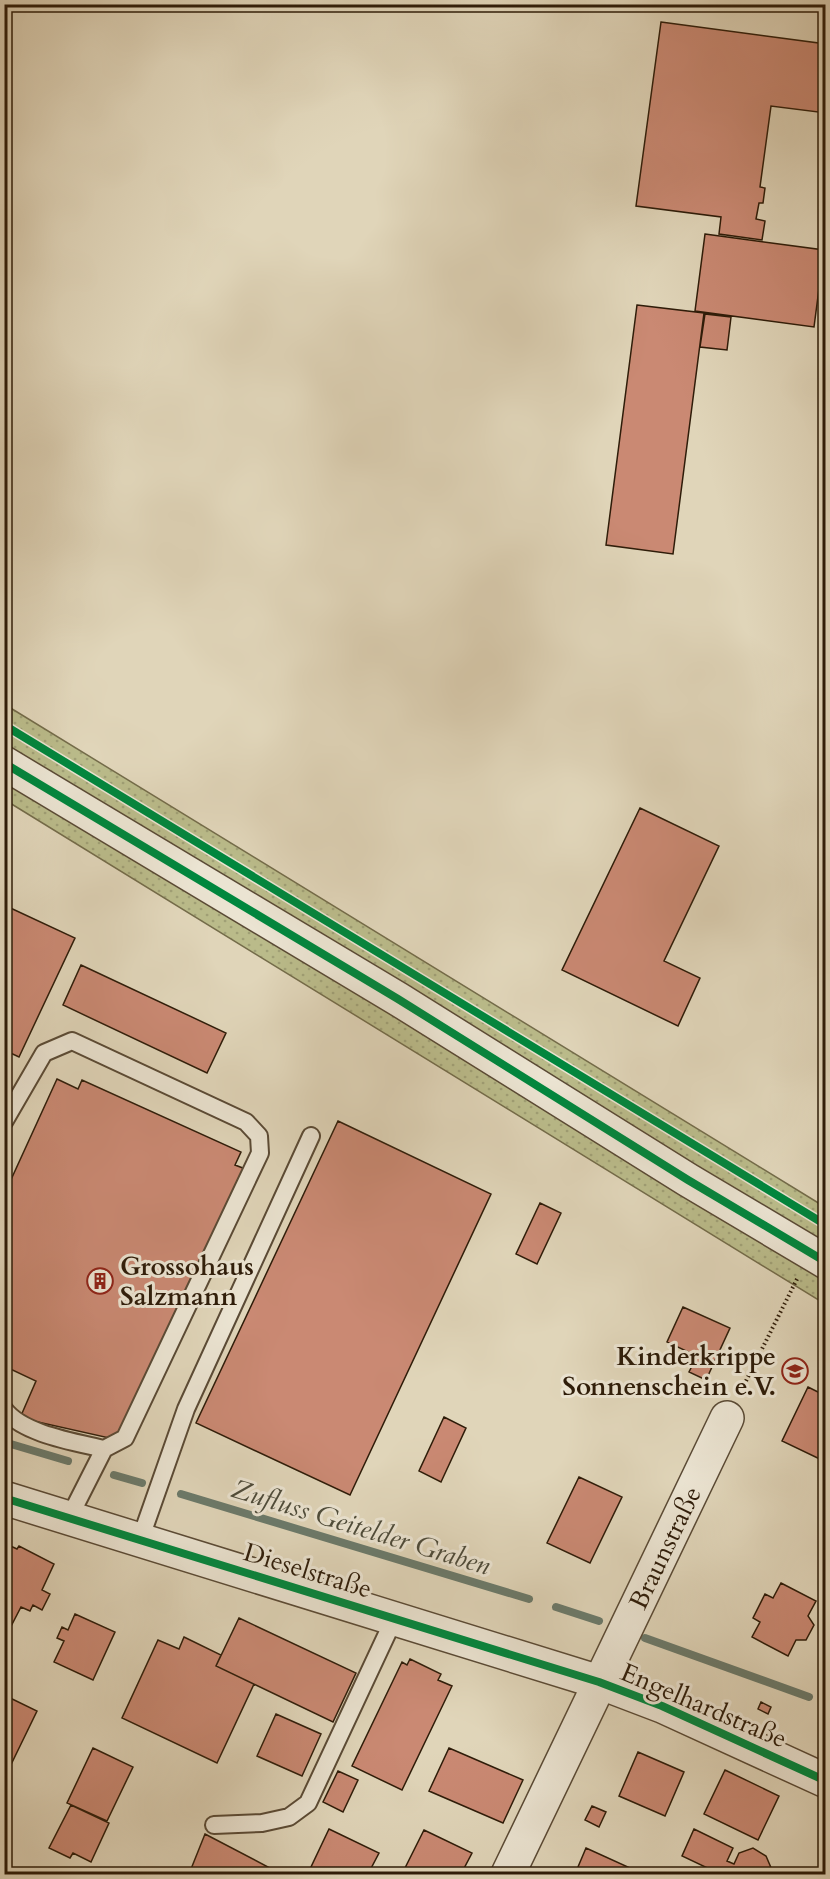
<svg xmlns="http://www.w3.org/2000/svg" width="830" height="1879" viewBox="0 0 830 1879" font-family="Cardo,serif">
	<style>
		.grass { fill: url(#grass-dots); stroke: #746c4a; stroke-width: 1.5 }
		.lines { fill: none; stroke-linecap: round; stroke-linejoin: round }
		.stream { stroke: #6b7a6b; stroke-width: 8 }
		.building { fill: #ca8973; stroke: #2e1c09; stroke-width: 1.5 }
		.service-casing { stroke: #5a4a35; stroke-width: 20 }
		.minor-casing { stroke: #5a4a35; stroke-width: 36 }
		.tertiary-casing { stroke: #5a4a35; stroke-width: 36 }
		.path { stroke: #2e1c09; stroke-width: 4; stroke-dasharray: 1.5 3; stroke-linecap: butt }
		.service { stroke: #ebe4d2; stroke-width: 16 }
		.minor { stroke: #ebe4d2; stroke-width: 33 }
		.tertiary { stroke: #ebe4d2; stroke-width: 33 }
		.cycleway-casing { stroke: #ebe4d2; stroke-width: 11 }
		.cycleway { stroke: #00873e; stroke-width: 8 }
		.labels { text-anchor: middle; stroke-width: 6; stroke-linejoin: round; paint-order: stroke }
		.poi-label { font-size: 26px; font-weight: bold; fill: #2e1c09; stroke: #ebe4d2; text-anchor: start }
		.street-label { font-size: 26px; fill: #2e1c09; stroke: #ebe4d2 }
		.water-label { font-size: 27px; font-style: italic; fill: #4d4b3a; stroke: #ebe4d2 }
	</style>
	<defs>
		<pattern id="grass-dots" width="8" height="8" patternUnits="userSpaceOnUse" patternTransform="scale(1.5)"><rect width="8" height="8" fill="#babb8a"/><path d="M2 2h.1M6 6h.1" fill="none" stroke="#a0a076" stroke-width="1.8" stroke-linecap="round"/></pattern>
	</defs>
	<rect width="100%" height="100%" fill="#e0d5b9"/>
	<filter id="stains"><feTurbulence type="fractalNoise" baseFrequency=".00333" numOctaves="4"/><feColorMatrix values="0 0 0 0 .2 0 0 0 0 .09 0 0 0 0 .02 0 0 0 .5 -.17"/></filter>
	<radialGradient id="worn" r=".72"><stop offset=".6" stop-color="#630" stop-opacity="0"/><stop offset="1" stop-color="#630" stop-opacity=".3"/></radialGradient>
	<path class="grass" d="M4,704l821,503v97l-820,-504z"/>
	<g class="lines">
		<path class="stream" d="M4,1442l64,19
			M114,1475l28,8
			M181,1494l348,105
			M556,1607l43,14
			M645,1638l164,59"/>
	</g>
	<path class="building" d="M762,4h27l-1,4z
		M661,22l165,22v69l-55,-7 -11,81 5,1 -2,15h-4l-3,16 9,2 -3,19 -43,-6 2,-17 -85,-11z
		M705,234l119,16 -10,77 -119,-16z
		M637,305l67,8 -31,241 -67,-9z
		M705,314l26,3 -4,33 -27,-3z
		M640,808l79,38 -55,115 36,17 -22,48 -116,-56z
		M4,905l71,33 -56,119 -15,-7z
		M81,965l145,68 -19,40 -144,-68z
		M57,1079l21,10 4,-9 159,72 -6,13 13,5 -130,270 -98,-22 16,-37 -32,-15v-171z
		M338,1121l153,73 -141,301 -154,-72z
		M540,1203l21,10 -24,51 -21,-10z
		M683,1307l47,21 -24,52 -17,-8 8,-16 -30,-14z
		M808,1387l18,9v66l-44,-21z
		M444,1417l22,11 -25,54 -22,-11z
		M579,1477l43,20 -32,66 -43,-20z
		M4,1543l13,6 2,-3 35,18 -12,26 8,4 -8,16 -9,-5 -3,6 -9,-4 -15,29z
		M826,1554v13l-6,-2z
		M781,1583l35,18 -8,15 6,9 -8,15h-10l-8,16 -36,-19 8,-15 -7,-4 12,-24 8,4z
		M75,1614l40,18 -22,48 -39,-18 10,-21 -7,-3 5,-11 6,3z
		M239,1618l117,55 -23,49 -117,-56z
		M184,1637l37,18 -5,11 38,18 -37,79 -95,-45 36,-78 21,9z
		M410,1659l31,15 -3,6 14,6 -50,104 -50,-24 50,-104 5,3z
		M4,1695l33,16 -33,68z
		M761,1702l10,5 -3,7 -10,-5z
		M276,1714l45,20 -19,42 -45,-20z
		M93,1748l40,19 -26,54 -40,-18z
		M449,1748l74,32 -20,43 -74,-32z
		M638,1752l46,20 -19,44 -46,-20z
		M725,1770l54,26 -21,44 -54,-26z
		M338,1771l20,9 -15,32 -20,-10z
		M71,1805l38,18 -18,39 -18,-9 -3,5 -21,-10z
		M592,1806l14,6 -7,15 -14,-7z
		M329,1829l50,24 -11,21h-42l-15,-7z
		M694,1829l39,19 -6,13 7,3 5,-11 14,-5 13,8 6,14 -2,4h-50l-38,-18z
		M424,1830l48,23 -11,21h-59z
		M205,1834l65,34 -3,6h-78z
		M586,1848l53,24 -1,2h-63z"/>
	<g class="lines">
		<g class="service-casing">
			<path id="service" d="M4,1122l40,-69 28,-12 174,81 13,14 1,17 -135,285 -21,11c-29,-7 -82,-15 -100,-40
				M69,1518l35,-69
				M140,1540l46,-131 125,-273
				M214,1825l48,-2 27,-6 19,-14 86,-184"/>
		</g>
		<g class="minor-casing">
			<g id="minor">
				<path d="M4,1498l595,184 63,24 164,75"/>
				<path id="s1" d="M508,1874l219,-456"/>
			</g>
		</g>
		<g class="tertiary-casing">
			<path id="tertiary" d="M4,763l394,236 290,181 138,82"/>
		</g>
		<path class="path" d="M740,1393l57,-114"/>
		<use href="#service" class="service"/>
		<use href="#minor" class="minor"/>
		<use href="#tertiary" class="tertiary"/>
		<g class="cycleway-casing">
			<path id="cycleway" d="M4,725l822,500
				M4,763l394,236 290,181 138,82
				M4,1498l595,184 63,24 164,75"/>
		</g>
		<use href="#cycleway" class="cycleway"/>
	</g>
	<defs>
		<g id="building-ring" transform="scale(1.35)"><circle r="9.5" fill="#ebe4d2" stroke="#8f2418" stroke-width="1.5"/><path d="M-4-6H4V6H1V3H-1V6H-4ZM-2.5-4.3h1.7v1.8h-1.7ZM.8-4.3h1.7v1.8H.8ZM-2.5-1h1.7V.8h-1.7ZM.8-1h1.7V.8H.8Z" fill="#8f2418"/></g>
		<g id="school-ring" transform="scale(1.35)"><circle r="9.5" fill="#ebe4d2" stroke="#8f2418" stroke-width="1.5"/><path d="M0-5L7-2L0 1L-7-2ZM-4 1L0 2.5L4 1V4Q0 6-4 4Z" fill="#8f2418"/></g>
	</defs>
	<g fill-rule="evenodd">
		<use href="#building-ring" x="100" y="1281"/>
		<use href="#school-ring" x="795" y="1371"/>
	</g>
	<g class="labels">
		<g class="poi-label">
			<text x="120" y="1275">Grossohaus<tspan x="120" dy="30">Salzmann</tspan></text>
			<text x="776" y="1365" text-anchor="end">Kinderkrippe<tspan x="776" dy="30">Sonnenschein e.V.</tspan></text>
		</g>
		<g class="street-label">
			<text dy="9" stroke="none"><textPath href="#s1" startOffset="362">Braunstraße</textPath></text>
			<text transform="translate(308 1570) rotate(17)" y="9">Dieselstraße</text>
			<text transform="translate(704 1705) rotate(23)" y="9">Engelhardstraße</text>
		</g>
		<g class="water-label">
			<text transform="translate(361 1527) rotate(17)" y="9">Zufluss Geitelder Graben</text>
		</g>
	</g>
	<rect width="830" height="1879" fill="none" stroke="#e0d5b9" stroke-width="24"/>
	<rect x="6" y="6" width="818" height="1867" fill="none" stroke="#2e1c09" stroke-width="3"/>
	<rect x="12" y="12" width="806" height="1855" fill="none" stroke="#2e1c09" stroke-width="1.5"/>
	<rect width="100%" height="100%" filter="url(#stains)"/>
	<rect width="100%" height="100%" fill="url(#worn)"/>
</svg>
